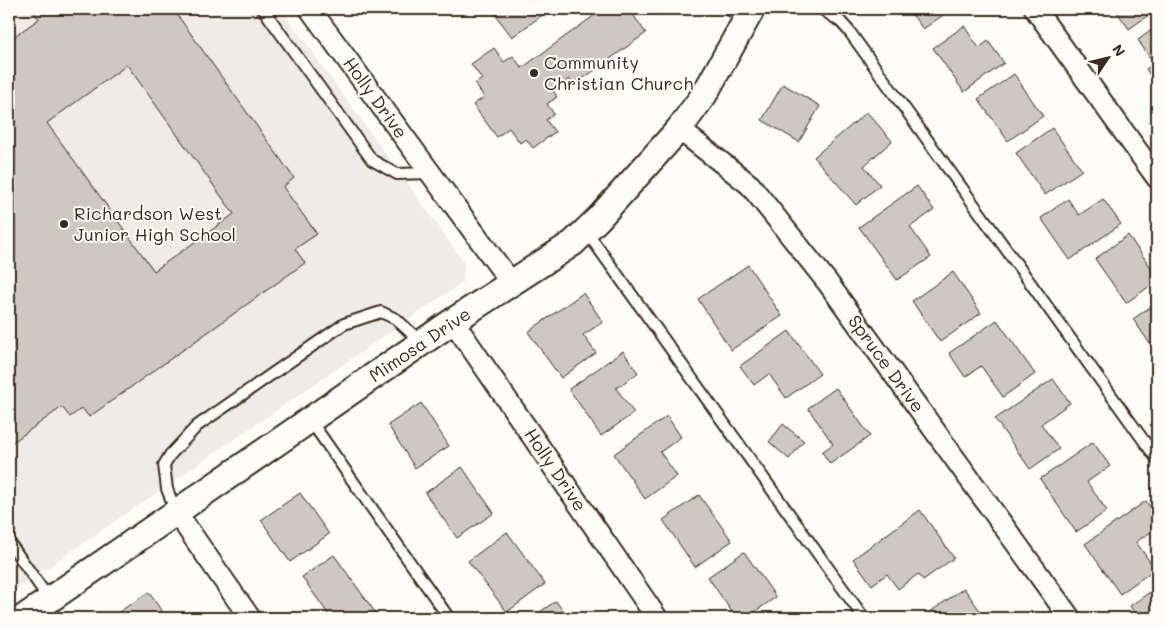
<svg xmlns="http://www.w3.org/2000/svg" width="1166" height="627" viewBox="0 0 1166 627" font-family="Mali,sans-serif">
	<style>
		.built { fill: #efece7 }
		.building { fill: #cdc8c2; stroke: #3b2a1e; fill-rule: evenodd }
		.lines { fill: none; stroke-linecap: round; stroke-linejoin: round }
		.service-casing { stroke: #3b2a1e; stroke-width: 14 }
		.minor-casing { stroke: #3b2a1e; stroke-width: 24 }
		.tertiary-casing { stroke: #3b2a1e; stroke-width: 29 }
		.service { stroke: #fdfcf7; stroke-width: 10 }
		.minor { stroke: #fdfcf7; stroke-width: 20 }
		.tertiary { stroke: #fdfcf7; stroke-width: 25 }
		.poi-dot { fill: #3b2a1e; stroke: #fdfcf7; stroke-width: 2 }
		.labels { text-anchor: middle; stroke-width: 4; stroke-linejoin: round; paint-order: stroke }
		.poi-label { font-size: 18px; fill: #3b2a1e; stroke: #fdfcf7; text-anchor: start }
		.street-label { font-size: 18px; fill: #3b2a1e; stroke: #fdfcf7 }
	</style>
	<rect width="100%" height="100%" fill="#fdfcf7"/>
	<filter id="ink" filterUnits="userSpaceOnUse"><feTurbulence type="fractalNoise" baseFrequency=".02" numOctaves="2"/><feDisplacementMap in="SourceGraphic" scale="10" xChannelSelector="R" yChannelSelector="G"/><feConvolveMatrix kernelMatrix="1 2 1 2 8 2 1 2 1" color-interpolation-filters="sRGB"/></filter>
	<g filter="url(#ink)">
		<path class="built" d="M9,9h272l183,253 -1,20 -454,312z"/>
		<path class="building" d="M31,9h13l2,2 3,-2h124l121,169 -11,9 34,47 -22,15 10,14 -216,154 -7,-9 -12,9 -8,-10 -53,38v-405l30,-21zM127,65l107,149 -80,57 -107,-148z
			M491,9h60l-39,28z
			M603,9h26l17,24 -72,52 -5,-6 -16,11 4,7 -10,7 7,10 -8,6 9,12 -22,16 -7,-9 -6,4 -11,-15 -12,9 -24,-32 11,-8 -9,-13 7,-5 -11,-15 23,-16 10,14 9,-6 9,12z
			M908,9h44l-29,20z
			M1115,9h42l-28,20z
			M964,26l15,22 9,-7 16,22 -40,29 -31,-44z
			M1157,26v60l-11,-17 8,-5 -16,-24z
			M1014,74l29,42 -35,25 -30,-42z
			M783,84l37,22 -21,36 -37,-22z
			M867,112l25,29 -28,25 16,19 -24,20 -42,-48z
			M1052,128l30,42 -37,25 -29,-42z
			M917,186l17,24 -24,17 21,30 -34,23 -38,-53z
			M1068,199l11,16 24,-16 18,25 -51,36 -29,-42z
			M1128,235l29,41v5l-31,22 -31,-44z
			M748,265l34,51 -51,34 -33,-51z
			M953,272l28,41 -41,29 -28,-41z
			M583,293l20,29 -20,13 13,18 -35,25 -33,-46z
			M1157,302v52l-24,-35z
			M997,320l38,54 -32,23 -22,-31 -16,11 -16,-24z
			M789,331l31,43 -34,24 -17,-24 -15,11 -14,-19z
			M623,351l15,22 -22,15 18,25 -33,23 -32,-47z
			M1053,379l17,24 -29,21 18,25 -29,20 -35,-50z
			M836,388l34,48 -40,28 -8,-12 11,-8 -25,-36z
			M421,403l28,43 -34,22 -27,-43z
			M667,416l14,21 -21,15 17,24 -32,23 -31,-45z
			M783,424l21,17 -15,18 -20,-17z
			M1093,442l17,24 -23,16 20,29 -31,21 -36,-53z
			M462,467l32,46 -37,25 -32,-45z
			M300,493l29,41 -39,28 -29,-42z
			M699,495l33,46 -37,26 -32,-47z
			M1146,501l11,16v11l-21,14 19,27 -35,25 -35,-50z
			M920,510l34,48 -31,22 -5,-6 -20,15 -11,-15 -15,11 -19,-26z
			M507,532l38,52 -38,28 -39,-51z
			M744,552l32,45 -30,21h-10l-28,-41z
			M334,555l43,60 -5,3h-41l-29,-41z
			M1157,587v31h-19l-8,-12z
			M964,588l21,30h-51l-4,-6z
			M149,592l17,26h-56z
			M556,601l12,17h-37z"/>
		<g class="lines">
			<g class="service-casing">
				<path id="service" d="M263,9l109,151 25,14 33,-1
					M728,9l19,10
					M822,9l19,13 8,9 308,428
					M586,231l278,387
					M310,420l139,198
					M176,512l-9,-23 -3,-24 6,-10 27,-29 147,-102 37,-12 15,7 25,23
					M9,542l40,57
					M42,605l9,13"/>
			</g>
			<g class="minor-casing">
				<path id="minor" d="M310,9l202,275
					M1035,9l122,169
					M679,129l71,56 78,98 242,335
					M453,321l204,297
					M176,512l74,106"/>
			</g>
			<g class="tertiary-casing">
				<path id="tertiary" d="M23,618l430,-297 120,-78 25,-24 81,-90 25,-34 48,-86"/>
			</g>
			<use href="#service" class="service"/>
			<use href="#minor" class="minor"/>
			<use href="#tertiary" class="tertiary"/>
		</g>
	</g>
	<g class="poi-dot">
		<circle cx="534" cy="73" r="5"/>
		<circle cx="64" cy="224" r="5"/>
	</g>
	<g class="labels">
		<g class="poi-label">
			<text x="544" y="69">Community<tspan x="544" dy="21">Christian Church</tspan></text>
			<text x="74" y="220">Richardson West<tspan x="74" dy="21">Junior High School</tspan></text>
		</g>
		<g class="street-label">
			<text transform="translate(375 98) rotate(54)" y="6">Holly Drive</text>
			<text transform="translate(420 345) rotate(-34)" y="6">Mimosa Drive</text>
			<text transform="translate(886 364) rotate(54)" y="6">Spruce Drive</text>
			<text transform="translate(555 470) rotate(56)" y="6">Holly Drive</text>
		</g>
	</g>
	<rect width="1166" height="627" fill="none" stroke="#fdfcf7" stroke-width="30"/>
	<rect x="15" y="15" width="1136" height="597" fill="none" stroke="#3b2a1e" stroke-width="2" filter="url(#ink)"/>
	<g transform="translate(1108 58) rotate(55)" stroke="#fdfcf7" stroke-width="4" paint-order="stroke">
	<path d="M0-4L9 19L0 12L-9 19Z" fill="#3b2a1e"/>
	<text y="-8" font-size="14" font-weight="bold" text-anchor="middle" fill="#3b2a1e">N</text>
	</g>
</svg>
